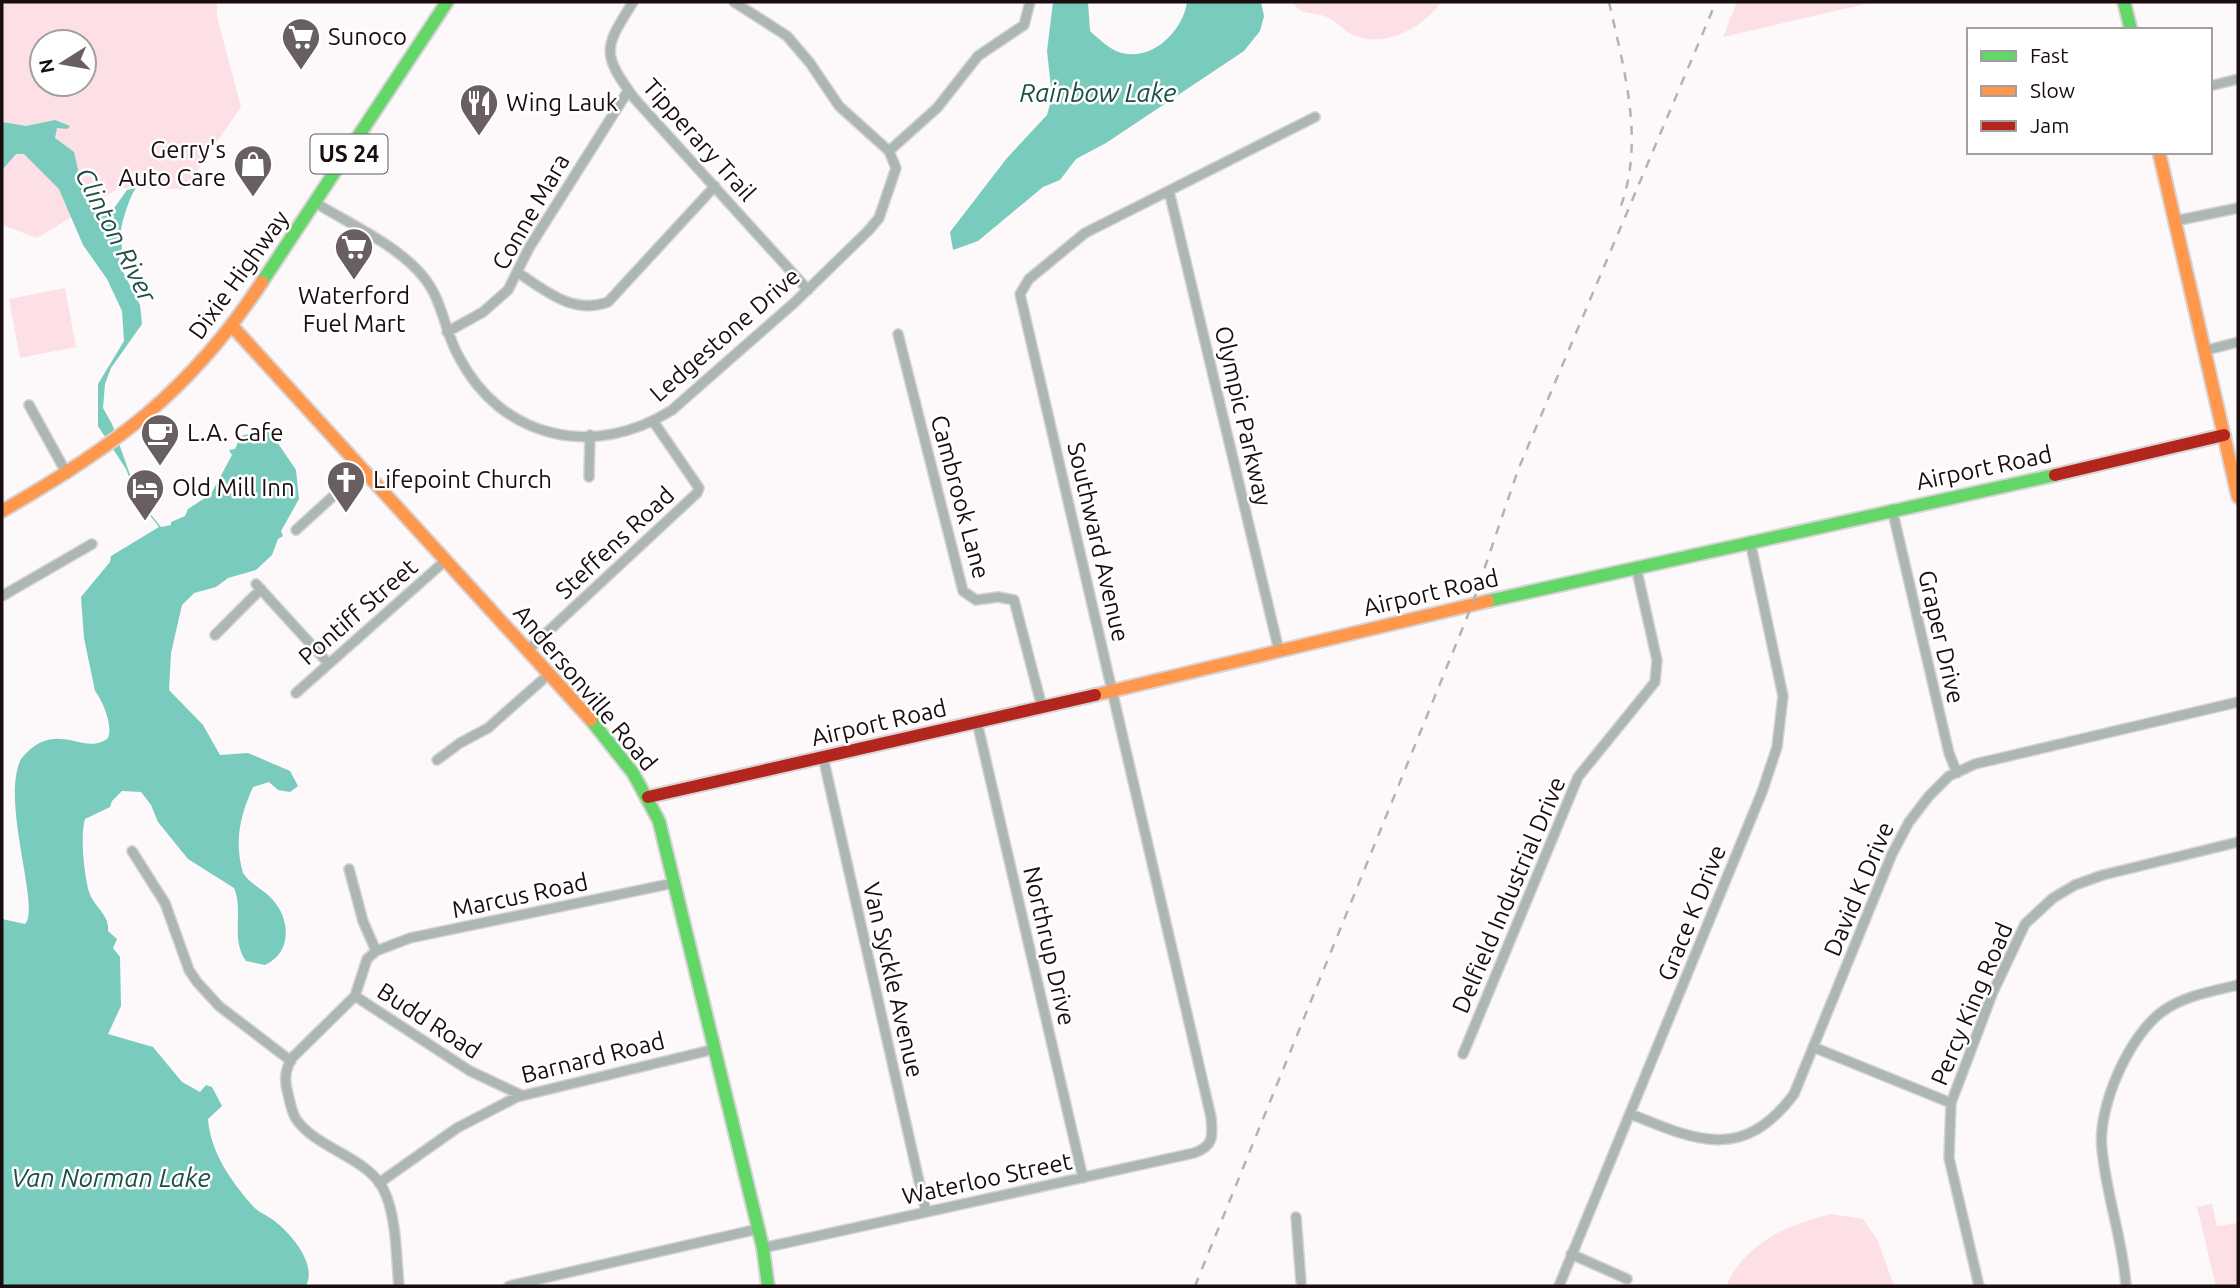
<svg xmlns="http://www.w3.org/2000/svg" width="2240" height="1288" viewBox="0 0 2240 1288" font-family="Ubuntu,sans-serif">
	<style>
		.green { fill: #fde0e5; fill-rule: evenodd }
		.water { fill: #79cbbe }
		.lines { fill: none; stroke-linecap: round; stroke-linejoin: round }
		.street-casing { stroke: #d8d3d4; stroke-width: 12 }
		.fast-casing { stroke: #d8d3d4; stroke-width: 16 }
		.slow-casing { stroke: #d8d3d4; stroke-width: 16 }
		.jam-casing { stroke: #d8d3d4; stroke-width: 16 }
		.street { stroke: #acb7b3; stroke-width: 9 }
		.fast { stroke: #63d668; stroke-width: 12 }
		.slow { stroke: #ff974d; stroke-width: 12 }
		.jam { stroke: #b3261e; stroke-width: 12 }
		.rail { stroke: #b2b4b3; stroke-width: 2.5; stroke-dasharray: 9 9; stroke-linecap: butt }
		.labels { text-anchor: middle; stroke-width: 5; stroke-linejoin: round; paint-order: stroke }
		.shield { fill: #fff; stroke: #5f5657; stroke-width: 2 }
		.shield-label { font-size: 23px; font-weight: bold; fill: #1a0d0f }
		.poi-label { font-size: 24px; fill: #1a0d0f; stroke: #fff; text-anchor: start }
		.street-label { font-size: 24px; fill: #1a0d0f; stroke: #fff }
		.water-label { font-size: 26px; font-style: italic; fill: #1d4f46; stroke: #fff }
	</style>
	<rect width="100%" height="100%" fill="#fdf8f9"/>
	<path class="green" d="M2,2h215v15l24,90 -57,82 -65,-1 -82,50 -35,-13zM42,42h42v42h-42z
		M1292,2h149c-17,26 -59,48 -90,32 -9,-5 -16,-15 -27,-18 -14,-5 -20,1 -32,-14z
		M1737,2h137l-151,35z
		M65,288l11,59 -56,11 -11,-59z
		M2212,1204l5,22 20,-3 1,63h-22l-19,-79z
		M1830,1214l33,5 15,22 16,45h-168c20,-44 60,-60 104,-72z"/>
	<path class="water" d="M1053,2h35l2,29c8,7 16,15 26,20 33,14 67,-19 71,-49h74l3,14 -4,15 -16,20 -138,92 -30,16 -16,21 -17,7 -65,54 -25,9 -3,-18 57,-74 40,-43 5,-18 -5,-46z
		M55,120l15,6 -3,3 -10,-1 -2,10 19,14 10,44 8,12 18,6 17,-24 9,-2c-6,8 -13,30 -15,42 -1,15 4,15 -3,32l22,43 2,19 -31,44 -6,16 -2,24 9,16 27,76 22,27 10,-2v-3l14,-6 3,-7 23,-15 21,-39 -3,-5 6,-1 6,-13 23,-6 7,3 25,37 3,29 -18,32 2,5 -5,3 -6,16 -16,15 -28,8 -12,9 -22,6 -12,12 -11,48 -2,37 34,35 17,30 28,-2 42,18 8,15 -8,6 -12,-2 -9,-8 -16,5c-13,29 -19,54 -10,86 7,11 20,16 29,26 19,20 20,54 -7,66l-19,-4c-16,-22 -2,-50 -12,-73l-46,-29 -30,-37 -7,-17 -10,-13 -19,-1 -10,10 -2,6 -25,12c-5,17 -1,55 4,73 5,15 21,23 19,39l9,8 -4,9 7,9 1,49 -13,28 45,13 29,35 18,10 6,-7 6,2 10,19 -14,13c2,32 23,62 43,85 6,8 18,12 26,19 16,13 40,42 29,63h-304v-367l23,5c16,-16 -25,-122 -4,-165 35,-43 63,-1 87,-21 5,-12 -5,-37 -13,-47l-11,-53 -3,-41 29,-35 1,-6 48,-29 -21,-27 -12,-31 -28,-43v-42l26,-43 -2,-30 -15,-32 -24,-34 -24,-56 -35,-35h-8l-14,16v15v-63l24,4z"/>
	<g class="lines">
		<g class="street-casing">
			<path id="street" d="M633,2c-28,45 -33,50 1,96l174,192
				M2210,86l28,-7
				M889,151l48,-43 41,-52 46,-31 6,-23
				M1169,191l110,460
				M316,203c35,22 84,43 109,76 18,23 20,54 34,78 43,83 136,102 213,53l122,-107 74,-72 11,-13 17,-50 -7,-17 -50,-45 -29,-43 -23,-27 -53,-34
				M2175,221l63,-13
				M517,272c29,19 56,43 91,30l107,-116
				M447,332l36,-20 25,-22 21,-42 99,-157
				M898,334l65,257 13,9 22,-3 16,3 28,107
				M2203,351l35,-9
				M29,405l38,69
				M589,477l1,-42
				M1892,509l57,244 8,20
				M296,530l67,-61
				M256,584l72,79
				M2,596l90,-52
				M215,635l46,-46
				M527,651l170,-158 2,-5 -46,-67
				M296,693l150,-133
				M977,722l106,456
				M823,757l103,455
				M437,760l23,-17 28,-15 60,-53
				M132,851l33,52 24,67 8,12 22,24 72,55
				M349,869l14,52 13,30 -9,8 -12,37 -63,62c-7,12 -8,22 -4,36 2,8 4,19 8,25 22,32 76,38 90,76 11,28 10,62 13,91
				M376,951l34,-13 264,-55
				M355,996l115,75 51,24
				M1813,1047l138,56
				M1463,1054l115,-277 77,-95 2,-22 -21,-93
				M1631,1114c67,28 113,47 163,-20l98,-240 17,-32 20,-26 20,-20 26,-12 263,-62
				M379,1183l78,-55 60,-31 198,-48
				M1296,1217l5,65
				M763,1248l431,-95c20,-7 19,-17 17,-36l-191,-823 9,-15 56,-46 230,-116
				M1571,1254l56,25
				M509,1286l249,-57
				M1559,1286l203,-494 15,-45 6,-51 -33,-155
				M1979,1286l-30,-128 2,-55 42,-111 32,-68 28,-26 22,-13 28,-10 135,-33
				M2126,1286c-3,-46 -20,-91 -24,-137 -5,-41 27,-114 61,-138 21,-15 50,-20 75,-26"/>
		</g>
		<g class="fast-casing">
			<path id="fast" d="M2124,2l7,28
				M262,282l185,-280
				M1488,601l567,-126
				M591,720l42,53 26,48 104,427 5,38"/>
		</g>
		<g class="slow-casing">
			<path id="slow" d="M2159,152l79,345
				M233,327l358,393
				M2,511c112,-64 188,-119 260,-229
				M1095,695l393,-94"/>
		</g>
		<g class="jam-casing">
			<path id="jam" d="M2055,475l169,-40
				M648,797l447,-102"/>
		</g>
		<use href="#street" class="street"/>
		<use href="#fast" class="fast"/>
		<use href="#slow" class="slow"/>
		<use href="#jam" class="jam"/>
		<path class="rail" d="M1609,2c15,68 37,141 10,209
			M1195,1286l277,-681 46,-135 198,-468"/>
	</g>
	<defs>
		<g id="supermarket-pin" transform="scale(2.0125)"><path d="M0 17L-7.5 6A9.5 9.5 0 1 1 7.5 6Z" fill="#695f61" stroke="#fff"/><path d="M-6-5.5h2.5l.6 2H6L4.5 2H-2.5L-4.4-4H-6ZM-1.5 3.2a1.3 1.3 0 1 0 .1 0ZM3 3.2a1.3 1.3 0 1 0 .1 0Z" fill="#fff"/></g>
		<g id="restaurant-pin" transform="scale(2.0125)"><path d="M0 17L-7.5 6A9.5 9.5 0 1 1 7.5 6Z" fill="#695f61" stroke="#fff"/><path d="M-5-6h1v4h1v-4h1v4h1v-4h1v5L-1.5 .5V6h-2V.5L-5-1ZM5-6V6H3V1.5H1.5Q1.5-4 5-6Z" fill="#fff"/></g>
		<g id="shop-pin" transform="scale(2.0125)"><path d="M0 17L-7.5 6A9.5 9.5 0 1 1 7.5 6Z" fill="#695f61" stroke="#fff"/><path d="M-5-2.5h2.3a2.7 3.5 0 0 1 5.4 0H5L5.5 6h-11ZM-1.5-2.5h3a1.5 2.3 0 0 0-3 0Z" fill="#fff"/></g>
		<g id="cafe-pin" transform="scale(2.0125)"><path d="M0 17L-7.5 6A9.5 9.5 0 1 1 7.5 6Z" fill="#695f61" stroke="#fff"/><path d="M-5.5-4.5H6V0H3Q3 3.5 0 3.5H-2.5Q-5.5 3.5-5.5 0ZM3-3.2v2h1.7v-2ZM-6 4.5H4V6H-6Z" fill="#fff"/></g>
		<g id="church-pin" transform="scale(2.0125)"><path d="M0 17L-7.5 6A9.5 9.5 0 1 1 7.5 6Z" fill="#695f61" stroke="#fff"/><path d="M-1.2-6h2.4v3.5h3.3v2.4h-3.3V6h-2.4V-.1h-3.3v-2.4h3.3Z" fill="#fff"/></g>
		<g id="hotel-pin" transform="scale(2.0125)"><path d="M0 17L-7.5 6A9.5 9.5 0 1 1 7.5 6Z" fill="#695f61" stroke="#fff"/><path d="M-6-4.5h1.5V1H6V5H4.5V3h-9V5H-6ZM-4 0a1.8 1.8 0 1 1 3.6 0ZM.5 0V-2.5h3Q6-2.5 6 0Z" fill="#fff"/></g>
	</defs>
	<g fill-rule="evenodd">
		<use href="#supermarket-pin" x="301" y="37"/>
		<use href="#restaurant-pin" x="479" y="103"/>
		<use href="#shop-pin" x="253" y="164"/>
		<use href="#supermarket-pin" x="354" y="247"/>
		<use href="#cafe-pin" x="160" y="433"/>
		<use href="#church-pin" x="346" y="480"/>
		<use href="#hotel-pin" x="145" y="488"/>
	</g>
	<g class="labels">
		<rect class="shield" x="310.5" y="134.5" width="77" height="39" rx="5"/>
		<g class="shield-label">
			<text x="349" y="162">US 24</text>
		</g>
		<g class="poi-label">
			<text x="328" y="45">Sunoco</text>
			<text x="506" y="111">Wing Lauk</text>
			<text x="226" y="158" text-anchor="end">Gerry's<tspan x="226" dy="28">Auto Care</tspan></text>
			<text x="354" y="304" text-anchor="middle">Waterford<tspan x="354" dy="28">Fuel Mart</tspan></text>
			<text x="187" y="441">L.A. Cafe</text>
			<text x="373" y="488">Lifepoint Church</text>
			<text x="172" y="496">Old Mill Inn</text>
		</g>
		<g class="street-label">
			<text transform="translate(699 140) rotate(48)" y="8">Tipperary Trail</text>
			<text transform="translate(531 212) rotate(-60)" y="8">Conne Mara</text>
			<text transform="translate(239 275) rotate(-54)" y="8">Dixie Highway</text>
			<text transform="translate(725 335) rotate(-41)" y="8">Ledgestone Drive</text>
			<text transform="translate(1243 416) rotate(77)" y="8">Olympic Parkway</text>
			<text transform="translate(1984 468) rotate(-12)" y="8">Airport Road</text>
			<text transform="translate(960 497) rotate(75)" y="8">Cambrook Lane</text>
			<text transform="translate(1098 542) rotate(77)" y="8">Southward Avenue</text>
			<text transform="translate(615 543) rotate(-43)" y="8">Steffens Road</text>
			<text transform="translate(1431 593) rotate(-13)" y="8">Airport Road</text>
			<text transform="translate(358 612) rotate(-41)" y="8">Pontiff Street</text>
			<text transform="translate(1941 637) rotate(77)" y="8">Graper Drive</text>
			<text transform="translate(585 688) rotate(50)" y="8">Andersonville Road</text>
			<text transform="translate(879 723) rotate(-13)" y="8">Airport Road</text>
			<text transform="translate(1859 889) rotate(-67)" y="8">David K Drive</text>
			<text transform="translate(1509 895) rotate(-67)" y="8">Delfield Industrial Drive</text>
			<text transform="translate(520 896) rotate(-12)" y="8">Marcus Road</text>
			<text transform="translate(1692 913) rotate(-68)" y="8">Grace K Drive</text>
			<text transform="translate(1049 946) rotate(77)" y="8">Northrup Drive</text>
			<text transform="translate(893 980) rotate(77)" y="8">Van Syckle Avenue</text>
			<text transform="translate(1972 1004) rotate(-67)" y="8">Percy King Road</text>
			<text transform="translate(429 1021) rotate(33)" y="8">Budd Road</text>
			<text transform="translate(593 1058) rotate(-14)" y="8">Barnard Road</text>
			<text transform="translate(987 1179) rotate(-12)" y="8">Waterloo Street</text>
		</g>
		<g class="water-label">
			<text x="1098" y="102">Rainbow Lake</text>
			<text transform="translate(116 235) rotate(63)" y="9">Clinton River</text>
			<text x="111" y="1187">Van Norman Lake</text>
		</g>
	</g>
	<rect width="2240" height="1288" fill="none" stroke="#1a0d0f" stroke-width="7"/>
	<rect x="1967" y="28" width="245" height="126" fill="#ffffff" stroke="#a39e9f" stroke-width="2"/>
	<rect x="1981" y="51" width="35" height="10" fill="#63d668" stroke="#a39e9f" stroke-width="2"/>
	<text x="2030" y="63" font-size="21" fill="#1a0d0f">Fast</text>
	<rect x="1981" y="86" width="35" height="10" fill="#ff974d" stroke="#a39e9f" stroke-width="2"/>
	<text x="2030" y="98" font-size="21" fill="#1a0d0f">Slow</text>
	<rect x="1981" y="121" width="35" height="10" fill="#b3261e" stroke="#a39e9f" stroke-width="2"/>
	<text x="2030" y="133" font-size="21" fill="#1a0d0f">Jam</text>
	<g transform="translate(63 63) rotate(259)"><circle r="33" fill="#ffffff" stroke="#a39e9f" stroke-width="2"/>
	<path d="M0-5L12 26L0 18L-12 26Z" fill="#695f61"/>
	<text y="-10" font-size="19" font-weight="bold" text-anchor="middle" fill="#1a0d0f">N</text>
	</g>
</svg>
